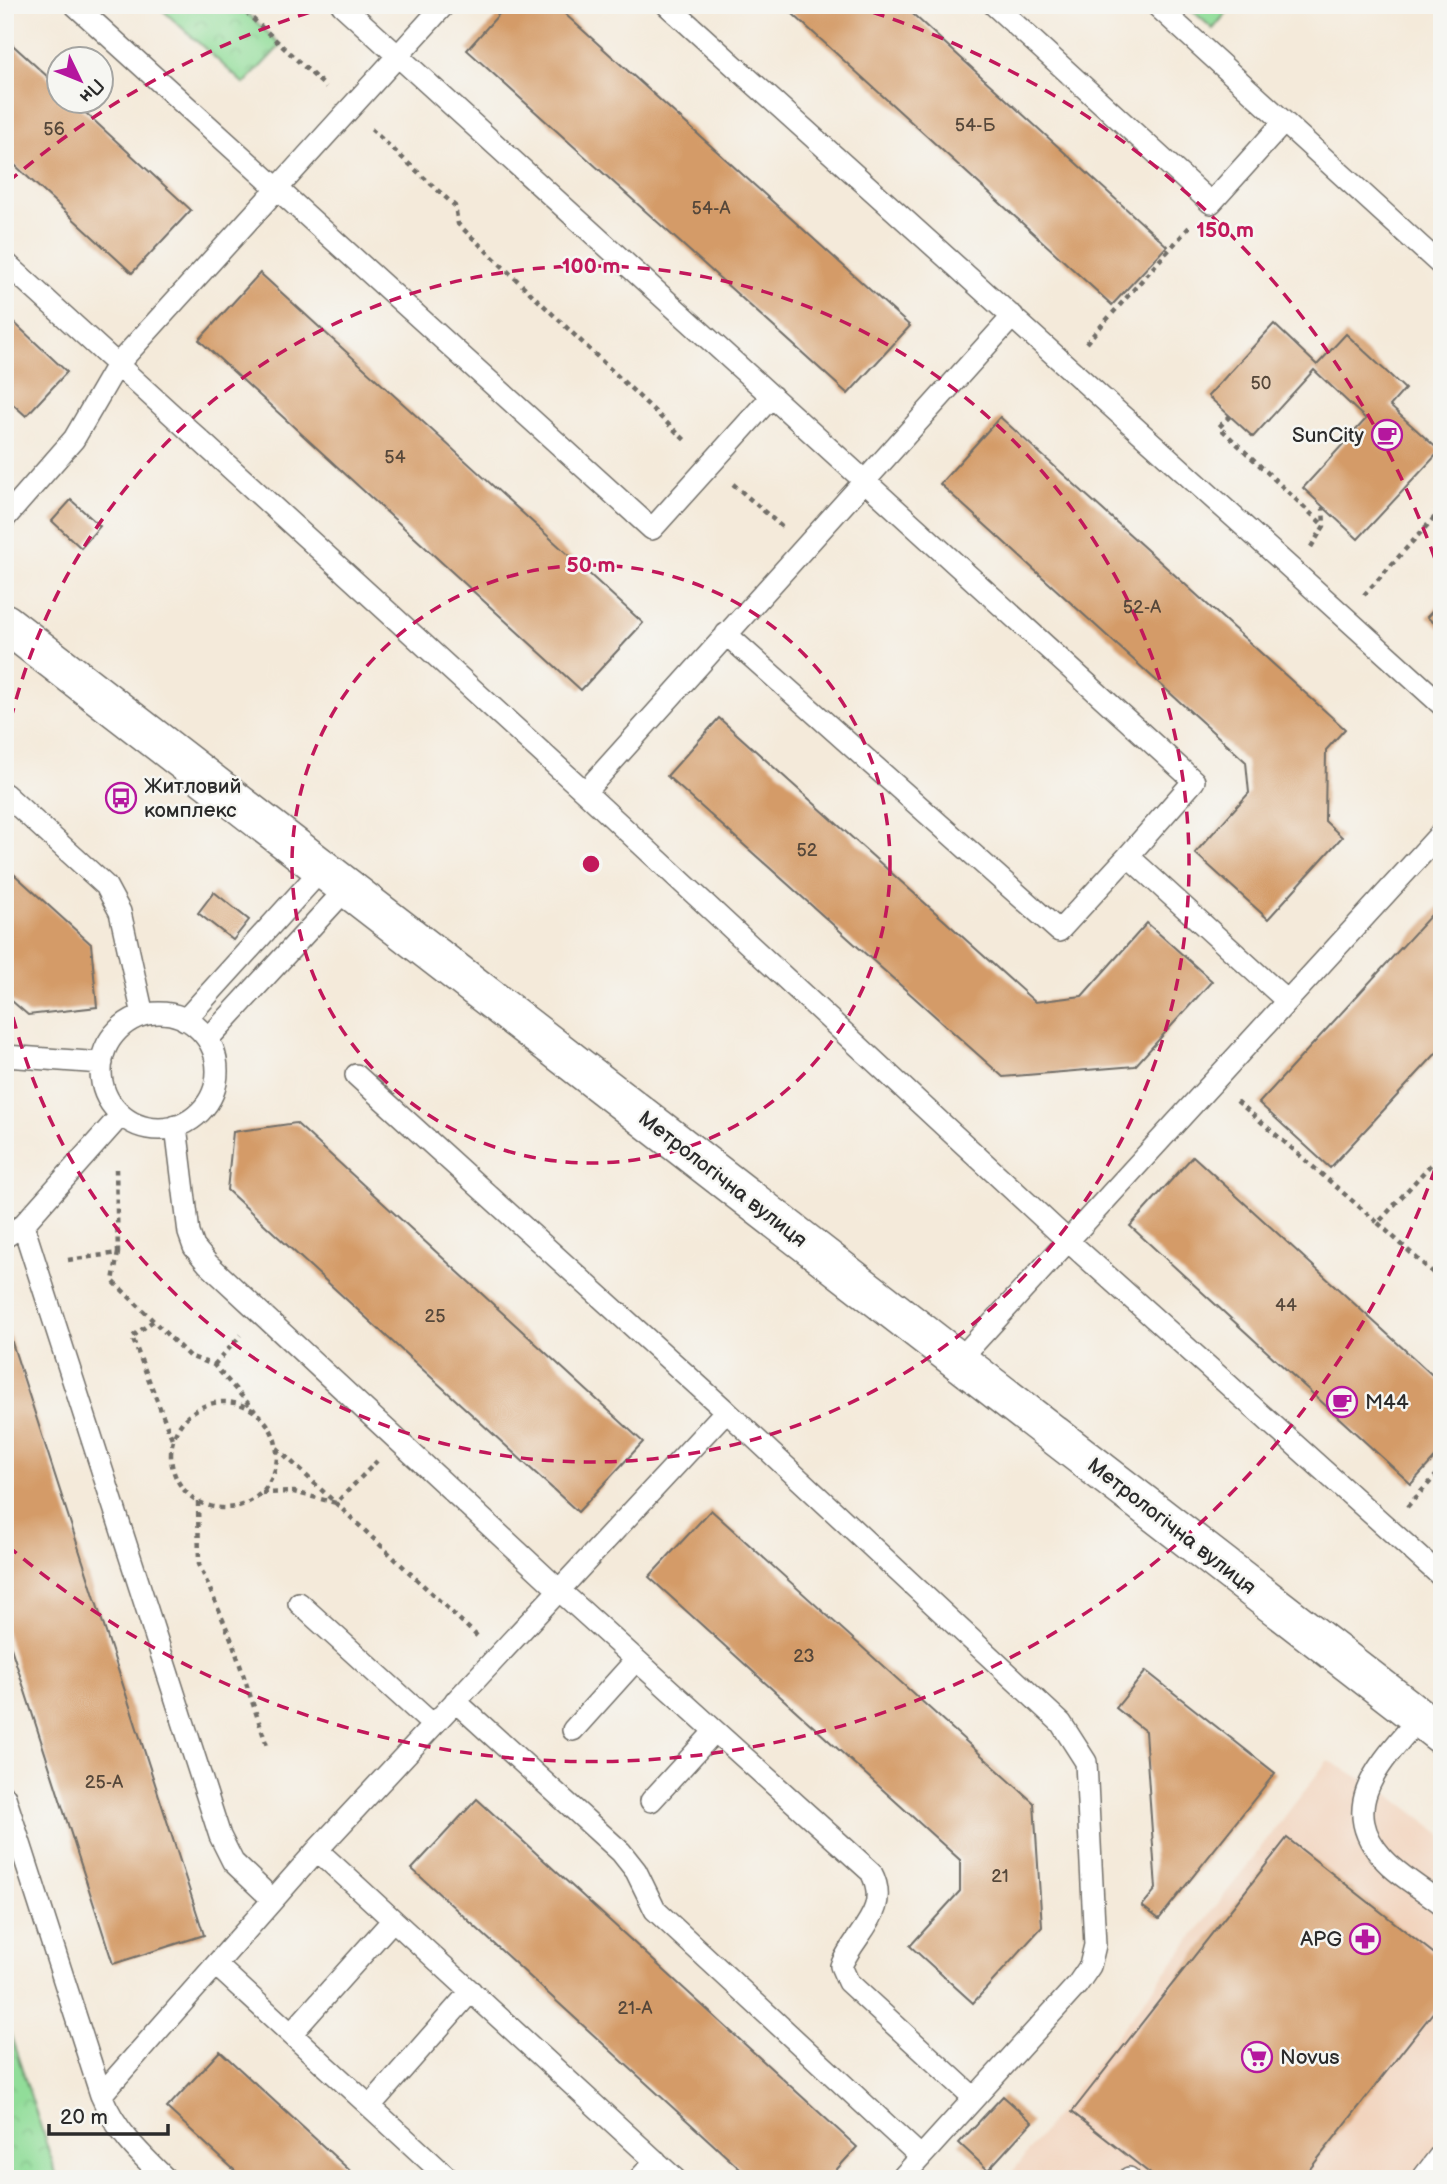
<svg xmlns="http://www.w3.org/2000/svg" width="1447" height="2184" viewBox="0 0 1447 2184" font-family="'Balsamiq Sans',sans-serif">
	<style>
		.built { fill: #f2d4be }
		.park { fill: url(#park-crowns); stroke: #5e8462; stroke-width: 2 }
		.pitch { fill: #91dd99; stroke: #5e8462; stroke-width: 2 }
		.building { fill: #d49b67 }
		.lines { fill: none; stroke-linecap: round; stroke-linejoin: round }
		.service-casing { stroke: #716e68; stroke-width: 24 }
		.tertiary-casing { stroke: #716e68; stroke-width: 41 }
		.path { stroke: #716e68; stroke-width: 4.5; stroke-dasharray: 5 5; stroke-linecap: butt }
		.service { stroke: #fff; stroke-width: 21 }
		.tertiary { stroke: #fff; stroke-width: 38 }
		.ring { fill: none; stroke: #c2185b; stroke-width: 3.5; stroke-dasharray: 12 9 }
		.labels { text-anchor: middle; stroke-width: 5; stroke-linejoin: round; paint-order: stroke }
		.number-label { font-size: 18px; fill: #55473a }
		.poi-label { font-size: 21px; fill: #2b2b2b; stroke: #f6f6f2; text-anchor: start }
		.street-label { font-size: 21px; fill: #2b2b2b; stroke: #f6f6f2 }
		.centre { fill: #c2185b; stroke: #f6f6f2; stroke-width: 3.5 }
		.ring-label { font-size: 21px; text-anchor: middle; font-weight: bold; fill: #c2185b; stroke: #f6f6f2; stroke-width: 5; stroke-linejoin: round; paint-order: stroke }
	</style>
	<defs>
		<pattern id="park-crowns" width="20" height="18" patternUnits="userSpaceOnUse" patternTransform="scale(1.75)"><rect width="20" height="18" fill="#91dd99"/><path d="M2 6a3 3 0 1 1 6 0M12 15a3 3 0 1 1 6 0" fill="none" stroke="#7dbe84"/></pattern>
	</defs>
	<rect width="100%" height="100%" fill="#f6f6f2"/>
	<filter id="ink" filterUnits="userSpaceOnUse"><feTurbulence type="fractalNoise" baseFrequency=".0143" numOctaves="2"/><feDisplacementMap in="SourceGraphic" scale="14" xChannelSelector="R" yChannelSelector="G"/><feConvolveMatrix kernelMatrix="1 2 1 2 8 2 1 2 1" color-interpolation-filters="sRGB"/></filter>
	<filter id="wash" filterUnits="userSpaceOnUse"><feTurbulence type="fractalNoise" baseFrequency=".00686" numOctaves="4" result="noise"/><feDisplacementMap in="SourceGraphic" scale="28" xChannelSelector="R" yChannelSelector="G"/><feGaussianBlur stdDeviation="1.57" result="paint"/><feColorMatrix in="noise" values="0 0 0 0 0 0 0 0 0 0 0 0 0 0 0 0 0 1.4 0 .05"/><feComposite in="paint" operator="in"/></filter>
	<g filter="url(#wash)">
		<rect width="100%" height="100%" fill="#f4eada"/>
		<path class="built" d="M1328,1760l62,35 52,39v345h-435z"/>
		<path class="park" d="M157,5h81l43,40 -37,39z
			M5,2018l53,161h-53z"/>
		<path class="pitch" d="M1186,5h47l-20,24z"/>
		<g id="blocks">
			<path class="building" d="M507,5h48l355,321 -62,68 -381,-344z
				M783,5h120l264,241 -55,59z
				M5,38l55,50v14h14l117,108 -59,63 -127,-117z
				M260,273l383,350 -62,67 -382,-350z
				M5,314l62,58 -41,44 -21,-19z
				M1274,324l43,41 29,-31 59,55 -15,17 50,45 -82,88 -55,-51 63,-69 -52,-49 -61,67 -45,-41z
				M1000,417l345,312 -19,21 -1,71 17,16 -74,82 -73,-66 54,-60 -3,-31 -306,-278z
				M71,500l29,26 -19,22 -29,-27z
				M1442,601v29l-15,-13z
				M719,718l316,284 47,-6 65,-73 65,58 -77,85 -132,11 -336,-301z
				M5,866l86,78 6,63 -69,8 -23,-20z
				M214,892l35,28 -16,20 -35,-27z
				M1442,903v144l-112,121 -71,-65z
				M296,1123l347,319 -65,70 -351,-322 6,-58z
				M1193,1156l249,228v66l-31,34 -281,-258z
				M5,1321l199,614 -91,29 -108,-335z
				M711,1510l323,293 8,124 -69,76 -63,-57 50,-55v-31l-311,-283z
				M1146,1671l129,102 -116,146 -17,-13 14,-17 -11,-158 -29,-23z
				M477,1799l380,348 -29,32h-77l-339,-310z
				M1287,1838l155,122v41l-140,178h-145l-85,-67z
				M220,2051l139,128h-115l-77,-71z
				M1003,2096l29,26 -44,48 -29,-27z"/>
		</g>
	</g>
	<g filter="url(#ink)">
		<use href="#blocks" fill-opacity="0" stroke="#716e68" stroke-width="2"/>
		<g class="lines">
			<g class="service-casing">
				<path id="service" d="M75,5l577,524 120,-133
					M342,5l852,776 -66,75 158,144
					M667,5l775,700
					M994,5l217,198 72,-80
					M1156,5l286,261
					M5,262l580,530 482,448 375,337
					M5,518l69,-79 43,-74 327,-360
					M726,634l333,297 69,-75
					M585,792l428,-476
					M5,794l101,92 14,26 23,103
					M101 1071a58 58 0 1 1 116 0a58 58 0 1 1-116 0Z
					M185,1020l137,-151
					M208,1039l139,-151
					M5,1056l97,7
					M356,1075l370,336 -409,439 358,329
					M176,1126l13,107 5,14 14,17 351,326 312,282c21,39 -16,60 -30,94l7,16 125,115
					M23,1225l197,611 13,26 40,38
					M5,1237l18,-12 98,-110
					M958,1361l484,-529
					M726,1411l335,312 25,39 9,183 -5,21 -13,19 -176,194
					M299,1603l134,122
					M455,1701l166,151 15,19 19,39 266,247
					M1419,1718c-34,41 -84,86 -37,139 15,18 41,32 60,47
					M573,1730l63,-70
					M5,1797l96,298 216,-245
					M651,1801l64,-70
					M216,1965l233,214
					M291,2034l102,-114
					M101,2095c15,36 38,58 65,84
					M370,2106l101,-115
					M1129,2178v1
					M639,2179l17,-18
					M1422,2179l20,-26"/>
			</g>
			<g class="tertiary-casing">
				<path id="tertiary" d="M5,623l1437,1112"/>
			</g>
			<path class="path" d="M238,5l88,82
				M371,129l84,77 3,18 230,219
				M1086,343l106,-119
				M1230,416l-11,11 105,99
				M733,484l49,43
				M1311,547l13,-21 -1,-19
				M1364,595l78,-86
				M1237,1101l141,122 64,-71
				M1378,1223l64,58
				M118,1253l-5,28 76,75 25,9 41,46
				M68,1260l50,-7 -2,-84
				M153,1321l-21,16 41,104
				M214,1365l27,-30
				M171 1455a53 53 0 1 1 106 0a53 53 0 1 1-106 0Z
				M277,1448l200,188
				M262,1493l32,-1 42,11 41,-42
				M198,1502l1,62 33,77 36,108
				M1407,1507l35,-38"/>
			<use href="#service" class="service"/>
			<use href="#tertiary" class="tertiary"/>
		</g>
	</g>
	<g class="ring">
		<circle cx="591" cy="864" r="299"/>
		<path d="M6 740A598 598 0 1 1 6 988"/>
		<path d="M1442 1149A897 897 0 0 1 8 1546M8 182A897 897 0 0 1 329 6M853 6A897 897 0 0 1 1442 579"/>
	</g>
	<defs>
		<g id="cafe-ring" transform="scale(1.575)"><circle r="9.5" fill="#f6f6f2" stroke="#b5179e" stroke-width="1.5"/><path d="M-5.5-4.5H6V0H3Q3 3.5 0 3.5H-2.5Q-5.5 3.5-5.5 0ZM3-3.2v2h1.7v-2ZM-6 4.5H4V6H-6Z" fill="#b5179e"/></g>
		<g id="bus-ring" transform="scale(1.575)"><circle r="9.5" fill="#f6f6f2" stroke="#b5179e" stroke-width="1.5"/><path d="M-5-6H5V4H4V6H2V4H-2V6H-4V4H-5ZM-3.5-4V0h7V-4ZM-3.5 1.2v1.5H-2V1.2ZM2 1.2v1.5H3.5V1.2Z" fill="#b5179e"/></g>
		<g id="pharmacy-ring" transform="scale(1.575)"><circle r="9.5" fill="#f6f6f2" stroke="#b5179e" stroke-width="1.5"/><path d="M-2-6h4v4h4v4h-4v4h-4v-4h-4v-4h4Z" fill="#b5179e"/></g>
		<g id="supermarket-ring" transform="scale(1.575)"><circle r="9.5" fill="#f6f6f2" stroke="#b5179e" stroke-width="1.5"/><path d="M-6-5.5h2.5l.6 2H6L4.5 2H-2.5L-4.4-4H-6ZM-1.5 3.2a1.3 1.3 0 1 0 .1 0ZM3 3.2a1.3 1.3 0 1 0 .1 0Z" fill="#b5179e"/></g>
	</defs>
	<g fill-rule="evenodd">
		<use href="#cafe-ring" x="1387" y="435"/>
		<use href="#bus-ring" x="121" y="798"/>
		<use href="#cafe-ring" x="1342" y="1402"/>
		<use href="#pharmacy-ring" x="1365" y="1939"/>
		<use href="#supermarket-ring" x="1257" y="2057"/>
	</g>
	<g class="labels">
		<g class="number-label">
			<text x="975" y="131">54-Б</text>
			<text x="54" y="135">56</text>
			<text x="711" y="214">54-А</text>
			<text x="1261" y="389">50</text>
			<text x="395" y="463">54</text>
			<text x="1142" y="613">52-А</text>
			<text x="807" y="856">52</text>
			<text x="1286" y="1311">44</text>
			<text x="435" y="1322">25</text>
			<text x="804" y="1662">23</text>
			<text x="104" y="1788">25-А</text>
			<text x="1000" y="1882">21</text>
			<text x="635" y="2014">21-А</text>
		</g>
		<g class="poi-label">
			<text x="1364" y="442" text-anchor="end">SunCity</text>
			<text x="144" y="793">Житловий<tspan x="144" dy="24">комплекс</tspan></text>
			<text x="1365" y="1409">M44</text>
			<text x="1342" y="1946" text-anchor="end">APG</text>
			<text x="1280" y="2064">Novus</text>
		</g>
		<g class="street-label">
			<text transform="translate(723 1179) rotate(38)" y="7">Метрологічна вулиця</text>
			<text transform="translate(1172 1526) rotate(38)" y="7">Метрологічна вулиця</text>
		</g>
	</g>
	<circle cx="591" cy="864" r="10" class="centre"/>
	<g class="ring-label">
		<text x="1225" y="237">150 m</text>
		<text x="591" y="273">100 m</text>
		<text x="591" y="572">50 m</text>
	</g>
	<rect width="1447" height="2184" fill="none" stroke="#f6f6f2" stroke-width="28"/>
	<g transform="translate(80 80) rotate(133)"><circle r="33" fill="#f6f6f2" stroke="#a5a5a2" stroke-width="2"/>
	<path d="M0-5L12 26L0 18L-12 26Z" fill="#b5179e"/>
	<text y="-10" font-size="19" font-weight="bold" text-anchor="middle" fill="#2b2b2b">Пн</text>
	</g>
	<path d="M49 2124v10h119v-10" fill="none" stroke="#2b2b2b" stroke-width="3.5"/>
	<text x="60" y="2124" font-size="21" fill="#2b2b2b" stroke="#f6f6f2" stroke-width="5" paint-order="stroke">20 m</text>
</svg>
